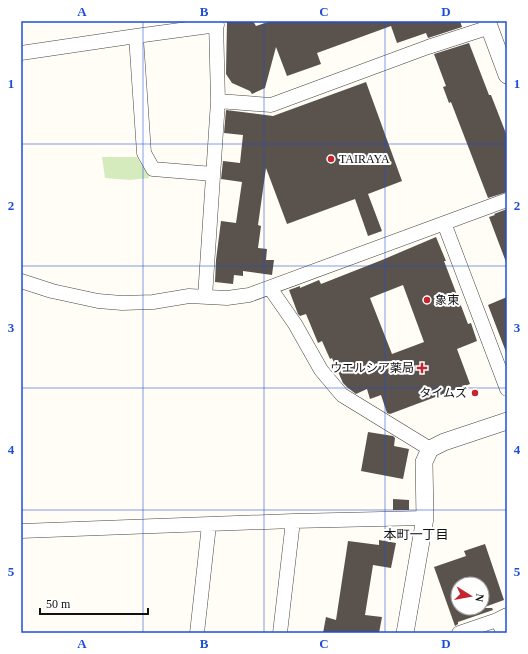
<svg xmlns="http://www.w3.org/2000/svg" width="528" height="654" viewBox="0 0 528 654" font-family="'Times New Roman','Noto Sans JP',serif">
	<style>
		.green { fill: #d5ebbd }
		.building { fill: #5a524d; fill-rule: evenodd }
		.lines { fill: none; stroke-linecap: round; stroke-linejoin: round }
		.minor-casing { stroke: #444; stroke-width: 15 }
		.tertiary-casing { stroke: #444; stroke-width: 18 }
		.minor { stroke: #fff; stroke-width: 14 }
		.tertiary { stroke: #fff; stroke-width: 17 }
		.grid { fill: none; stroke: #1d4ed8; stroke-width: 1; stroke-opacity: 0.55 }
		.poi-dot { fill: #c4262e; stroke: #fff; stroke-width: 1.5 }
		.labels { text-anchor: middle; stroke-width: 4; stroke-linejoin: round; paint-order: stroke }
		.poi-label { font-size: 12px; fill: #111; stroke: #fff; text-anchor: start }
		.neighbourhood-label { font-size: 13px; fill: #111; stroke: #fff }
		.neatline { fill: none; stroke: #1d4ed8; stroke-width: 1.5 }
		.grid-label { font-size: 13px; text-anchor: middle; font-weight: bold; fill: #1d4ed8 }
	</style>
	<rect width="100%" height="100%" fill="#fffdf5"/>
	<path class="green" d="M102,157h35l7,12 4,2 1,7 -19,2 -25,-2z"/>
	<path class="building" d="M227,21h26l3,5 15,-5h189l2,6 -34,11 -2,-5 -29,10 -6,-17 -74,27 4,11 -34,12 -11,-29 -11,41 -13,6 -2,-3 -18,-8 -6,-9z
		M469,43l20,52h2l16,41v56l-19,6 -37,-96 -2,1 -6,-16 3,-1 -12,-32z
		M366,82l36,99 -34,13 14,37 -14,5 -13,-37 -68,25 -21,-56 -8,57 3,1 -3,22 9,1 -1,11h8l-2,15 -29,-4v5l-9,-1 -1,9 -18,-2 1,-22 5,-39 15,2 6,-41 -21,-3 2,-18 17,2 3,-28 -19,-2 2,-23 47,6z
		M507,209v53h-1l-17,-45 6,-2 -1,-1z
		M436,237l10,24h-2l24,63 3,-1 6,18 -20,8 13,35 -80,30 -3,-1 -6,-18 -11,4 -3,-10 -11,5 -8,-6 -5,-5 -11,-25 -2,1 -8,-18 -4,2 -12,-29 -6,2 -2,-2 -9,-24 11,-4v2l19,-8 2,4 61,-24zM403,285l21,57 -32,12 -22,-56z
		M507,297v55h-1l-18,-47z
		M368,432l25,4 2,2 -1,8 15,3 -6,30 -42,-8z
		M393,499l16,1v10h-16z
		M379,540l17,3 -5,25 -18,-3 -8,50 17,2 -3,16h-56l3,-16 10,3 12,-79 31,4z
		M485,544l19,56 -22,8v-24h-24v24h34l1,2 -35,12v2l-3,2 -21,-59 32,-11 -2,-5z"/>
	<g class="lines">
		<g class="minor-casing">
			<path id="minor" d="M136,36l8,117 9,16 60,5
				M21,53l115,-17 81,-11
				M218,101l53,4 157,-58 62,-20
				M444,223l63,166
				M21,281l31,10 46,10 24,2 31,-1 36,-6 38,2 22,-3 258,-95
				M270,288l25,36 26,46 21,25 88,54
				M205,297l13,-196 -2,-80
				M21,531l272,-10 132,-3
				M497,620l7,13
				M197,633l12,-108
				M280,633l13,-112
				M459,633l38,-13 10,-5"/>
		</g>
		<g class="tertiary-casing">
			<path id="tertiary" d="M487,21l20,54
				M405,633l20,-115 -1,-56 6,-13 14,-7 63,-21"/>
		</g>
		<use href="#minor" class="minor"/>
		<use href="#tertiary" class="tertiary"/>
	</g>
	<path class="grid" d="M143,21v612M264,21v612M385,21v612M21,144h486M21,266h486M21,388h486M21,510h486"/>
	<g class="poi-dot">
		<circle cx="331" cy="159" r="4"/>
		<circle cx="427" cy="300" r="4"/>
		<path d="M420 362h4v4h4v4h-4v4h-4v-4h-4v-4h4z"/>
		<circle cx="475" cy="393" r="4"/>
	</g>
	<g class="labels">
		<g class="poi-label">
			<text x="339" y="163">TAIRAYA</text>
			<text x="435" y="304">象東</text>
			<text x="414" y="372" text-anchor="end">ウエルシア薬局</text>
			<text x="467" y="397" text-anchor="end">タイムズ</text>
		</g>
		<g class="neighbourhood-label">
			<text x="416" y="539">本町一丁目</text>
		</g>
	</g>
	<rect width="528" height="654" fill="none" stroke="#ffffff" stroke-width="44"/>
	<g transform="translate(470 596) rotate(101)"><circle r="19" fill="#ffffff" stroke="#a0a0a0"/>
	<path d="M0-3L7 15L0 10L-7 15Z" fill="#c4262e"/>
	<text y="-6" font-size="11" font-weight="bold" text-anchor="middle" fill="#111111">N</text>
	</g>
	<path d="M40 608v6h108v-6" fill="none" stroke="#111111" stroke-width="2"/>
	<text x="46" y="608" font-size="12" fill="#111111" stroke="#ffffff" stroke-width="3" paint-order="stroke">50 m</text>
	<rect x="22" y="22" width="484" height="610" class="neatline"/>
	<g class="grid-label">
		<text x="82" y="16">A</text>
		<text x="204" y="16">B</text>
		<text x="324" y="16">C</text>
		<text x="446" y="16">D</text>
		<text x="11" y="88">1</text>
		<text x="517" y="88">1</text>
		<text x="11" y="210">2</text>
		<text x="517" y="210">2</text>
		<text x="11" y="332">3</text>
		<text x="517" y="332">3</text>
		<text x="11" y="454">4</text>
		<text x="517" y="454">4</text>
		<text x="11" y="576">5</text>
		<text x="517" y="576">5</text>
		<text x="82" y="648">A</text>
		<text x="204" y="648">B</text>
		<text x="324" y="648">C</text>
		<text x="446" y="648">D</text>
	</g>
</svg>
